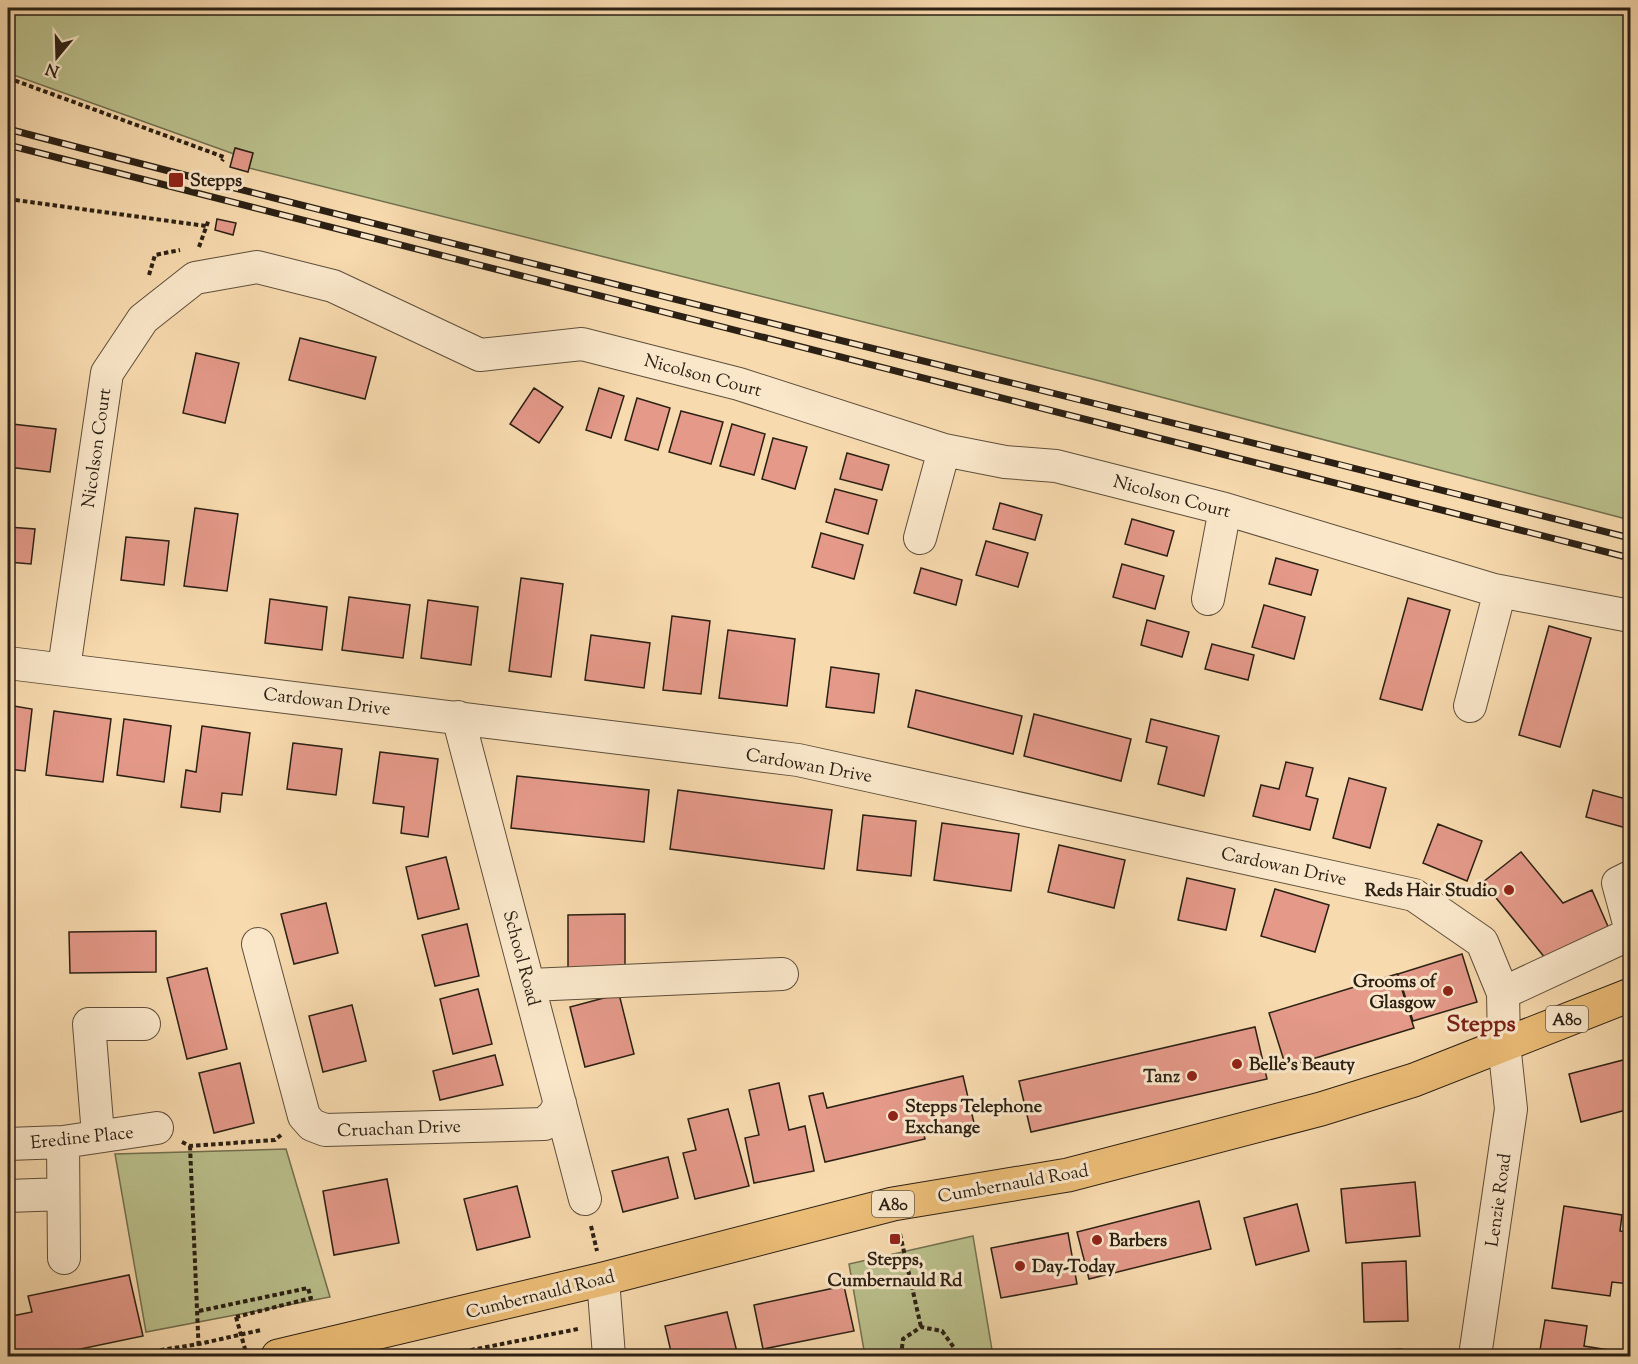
<svg xmlns="http://www.w3.org/2000/svg" width="1638" height="1364" viewBox="0 0 1638 1364" font-family="'Sorts Mill Goudy',serif">
	<style>
		.green { fill: #bac08c; stroke: #727050; stroke-width: 1.5 }
		.building { fill: #e49989; stroke: #2b2014; stroke-width: 1.5 }
		.lines { fill: none; stroke-linecap: round; stroke-linejoin: round }
		.minor-casing { stroke: #5e4e3a; stroke-width: 34 }
		.major-casing { stroke: #2b2014; stroke-width: 35 }
		.path { stroke: #2b2014; stroke-width: 4; stroke-dasharray: 4.5 3; stroke-linecap: butt }
		.minor { stroke: #fae7ca; stroke-width: 32 }
		.major { stroke: #ecbd77; stroke-width: 33 }
		.rail-casing { stroke: #2b2014; stroke-width: 7 }
		.rail { stroke: #fae7ca; stroke-width: 4.5; stroke-dasharray: 14; stroke-linecap: butt }
		.path-bridge { stroke: #2b2014; stroke-width: 4; stroke-dasharray: 4.5 3; stroke-linecap: butt }
		.poi-dot { fill: #8f2418; stroke: #fae7ca; stroke-width: 2 }
		.labels { text-anchor: middle; stroke-width: 6; stroke-linejoin: round; paint-order: stroke }
		.shield { fill: #fae7ca; stroke: #695c4b; stroke-width: 1.5 }
		.shield-label { font-size: 16px; font-weight: bold; fill: #2b2014 }
		.poi-label { font-size: 18px; font-weight: bold; fill: #2b2014; stroke: #fae7ca; text-anchor: start }
		.street-label { font-size: 18px; fill: #2b2014; stroke: #fae7ca }
		.district-label { font-size: 24px; font-weight: bold; fill: #7a1f14; stroke: #fae7ca }
	</style>
	<rect width="100%" height="100%" fill="#f7daae"/>
	<filter id="stains"><feTurbulence type="fractalNoise" baseFrequency=".00333" numOctaves="4"/><feColorMatrix values="0 0 0 0 .2 0 0 0 0 .09 0 0 0 0 .02 0 0 0 .5 -.17"/></filter>
	<radialGradient id="worn" r=".72"><stop offset=".6" stop-color="#630" stop-opacity="0"/><stop offset="1" stop-color="#630" stop-opacity=".3"/></radialGradient>
	<path class="green" d="M8,8h1622v512l-534,-140 -847,-212 4,-15 -17,-5 -2,6 -226,-81z
		M286,1149l44,148 -184,35 -31,-178z
		M973,1236l20,120h-128l-16,-92z"/>
	<path class="building" d="M235,148l18,5 -5,19 -18,-5z
		M217,219l19,4 -3,12 -18,-5z
		M300,338l76,19 -11,42 -76,-19z
		M196,353l43,10 -14,60 -42,-10z
		M534,388l29,19 -24,36 -29,-19z
		M599,388l25,8 -13,42 -25,-8z
		M637,398l33,10 -12,42 -33,-10z
		M681,411l42,11 -12,42 -42,-12z
		M12,424l44,5 -6,43 -42,-5z
		M732,424l33,10 -11,41 -34,-9z
		M773,438l34,9 -12,42 -33,-10z
		M847,453l42,12 -7,25 -42,-11z
		M835,489l42,11 -9,34 -42,-12z
		M1000,503l42,12 -7,25 -42,-11z
		M195,508l43,6 -11,77 -43,-5z
		M1132,519l42,12 -7,25 -42,-12z
		M8,527l27,2 -4,35 -23,-2z
		M821,533l42,12 -9,34 -42,-12z
		M126,537l43,4 -5,44 -43,-5z
		M986,541l42,12 -10,34 -42,-12z
		M1276,558l42,12 -7,25 -42,-11z
		M1122,564l42,12 -9,33 -42,-12z
		M921,568l41,12 -6,25 -42,-12z
		M521,578l42,6 -12,93 -42,-6z
		M349,597l61,8 -7,53 -61,-8z
		M1408,598l42,12 -28,100 -42,-11z
		M270,599l57,8 -5,43 -57,-7z
		M428,600l50,7 -7,58 -50,-7z
		M1264,605l41,12 -11,42 -42,-12z
		M672,616l38,5 -9,73 -38,-4z
		M1147,620l42,12 -7,25 -41,-12z
		M1549,626l42,12 -31,109 -41,-12z
		M728,630l67,9 -8,67 -68,-8z
		M591,635l59,8 -6,45 -59,-8z
		M1212,644l42,11 -6,25 -43,-11z
		M831,667l48,7 -5,39 -48,-6z
		M916,690l106,26 -9,38 -105,-27z
		M8,705l24,4 -7,62 -17,-2z
		M54,711l57,8 -8,63 -57,-7z
		M1034,714l97,25 -10,42 -97,-25z
		M124,719l47,7 -7,56 -47,-7z
		M1151,719l68,17 -15,60 -46,-12 9,-37 -21,-5z
		M202,726l48,7 -8,62 -20,-2 -2,19 -39,-5 5,-37 10,2z
		M293,743l49,6 -6,46 -49,-6z
		M380,752l58,7 -10,78 -27,-4 3,-26 -31,-4z
		M1286,762l27,6 -7,28 12,3 -8,31 -57,-14 8,-31 18,4z
		M517,776l132,14 -5,52 -133,-14z
		M1349,778l37,10 -16,60 -37,-10z
		M678,790l154,20 -8,59 -154,-20z
		M1593,790l37,10v29l-44,-12z
		M863,815l53,6 -5,55 -54,-6z
		M942,823l77,11 -8,57 -77,-11z
		M1438,824l44,17 -15,40 -44,-18z
		M1059,845l66,15 -11,48 -66,-16z
		M1521,852l42,51 29,-13 18,41 -64,28 -63,-77z
		M446,857l13,52 -41,10 -12,-52z
		M1187,878l48,11 -9,41 -48,-10z
		M1275,889l54,16 -14,47 -54,-16z
		M326,903l12,50 -44,11 -13,-50z
		M625,914v55l-57,1v-55z
		M467,924l12,52 -44,10 -13,-51z
		M156,931v41l-86,1 -1,-41z
		M1462,954l15,48 -64,19 -15,-47z
		M207,968l20,81 -40,10 -20,-81z
		M1397,974l17,54 -128,39 -17,-54z
		M478,989l14,55 -39,10 -13,-55z
		M619,994l15,60 -49,13 -15,-60z
		M352,1005l14,56 -43,11 -14,-56z
		M1255,1027l12,52 -236,53 -12,-51z
		M495,1055l8,30 -63,15 -7,-29z
		M1627,1059l3,13v37l-49,13 -12,-48z
		M240,1063l14,60 -40,10 -15,-60z
		M963,1076l11,47 -50,12 1,4 -100,23 -16,-66 14,-3 4,15z
		M779,1083l10,47 16,-4 9,45 -60,12 -9,-45 14,-3 -10,-45z
		M728,1109l21,77 -54,13 -12,-46 13,-3 -8,-31z
		M668,1157l10,41 -55,14 -11,-41z
		M387,1179l12,64 -65,12 -11,-64z
		M1415,1182l5,54 -74,7 -5,-54z
		M517,1186l13,51 -53,13 -13,-51z
		M1199,1201l12,48 -122,30 -12,-47z
		M1297,1204l12,47 -53,14 -12,-47z
		M1564,1206l58,9 -2,16 10,2v51l-18,-2 -2,14 -58,-8z
		M1068,1233l9,51 -76,14 -10,-50z
		M1406,1261l2,60 -44,1 -2,-59z
		M129,1275l14,61 -96,20h-5l-2,-5 -32,5v-61l4,21 20,-4 -4,-16z
		M844,1286l10,45 -91,18 -9,-44z
		M727,1312l11,44h-66l-7,-30z
		M1545,1320l42,6 -3,20 32,5 -1,5h-76z
		M1401,1349v7h-35v-5z"/>
	<g class="lines">
		<g class="minor-casing">
			<path id="minor" d="M920,538l24,-88
				M1208,599l17,-90
				M8,663l790,97 616,135 68,47 21,51 1,51 7,65 -36,247
				M64,668l43,-295 36,-54 52,-41 62,-11 76,19 147,69 102,-11 157,40 205,66 61,12 51,4 169,43 269,81 136,26
				M1470,706l30,-115
				M458,717l127,482
				M1630,877l-12,6 12,44
				M258,944l46,172 8,9 13,5 219,-6 10,-9 6,-12
				M530,985l252,-11
				M1503,993l127,-59
				M98,1135l-9,-111h55
				M63,1142l1,116
				M8,1144l55,-2 94,-14
				M8,1196l55,-2
				M603,1279l6,77"/>
		</g>
		<g class="major-casing">
			<path id="major" d="M278,1356l325,-77 290,-75 175,-29 253,-66 93,-29 216,-85"/>
		</g>
		<path class="path" d="M8,78l216,79 -2,4
			M8,199l198,27
			M199,247l10,-28
			M149,275l6,-20 25,-5
			M182,1142l8,4 85,-6 7,-6
			M190,1146l9,210
			M591,1226l6,25
			M900,1234l21,93
			M199,1311l109,-23 3,10 -75,19
			M123,1356l76,-12 62,-14
			M441,1356l137,-27
			M901,1356l2,-17 18,-12 21,4 13,18 -2,7"/>
		<use href="#minor" class="minor"/>
		<use href="#major" class="major"/>
		<g class="rail-casing">
			<path id="rail" d="M8,129c539,142 1082,271 1622,409
				M8,145l1622,413"/>
		</g>
		<use href="#rail" class="rail"/>
		<path class="path-bridge" d="M236,1317l11,39"/>
	</g>
	<g class="poi-dot">
		<rect x="168" y="172" width="16" height="16" rx="3"/>
		<circle cx="1509" cy="890" r="6"/>
		<circle cx="1448" cy="991" r="6"/>
		<circle cx="1237" cy="1064" r="6"/>
		<circle cx="1192" cy="1076" r="6"/>
		<circle cx="893" cy="1116" r="6"/>
		<rect x="889" y="1233" width="12" height="12" rx="3"/>
		<circle cx="1097" cy="1240" r="6"/>
		<circle cx="1020" cy="1266" r="6"/>
	</g>
	<g class="labels">
		<g class="shield">
			<rect x="1546" y="1006" width="42" height="26" rx="4.5"/>
			<rect x="872" y="1191" width="42" height="26" rx="4.5"/>
		</g>
		<g class="shield-label">
			<text x="1567" y="1025">A80</text>
			<text x="893" y="1210">A80</text>
		</g>
		<g class="poi-label">
			<text x="190" y="186">Stepps</text>
			<text x="1497" y="896" text-anchor="end">Reds Hair Studio</text>
			<text x="1436" y="987" text-anchor="end">Grooms of<tspan x="1436" dy="21">Glasgow</tspan></text>
			<text x="1249" y="1070">Belle's Beauty</text>
			<text x="1180" y="1082" text-anchor="end">Tanz</text>
			<text x="905" y="1112">Stepps Telephone<tspan x="905" dy="21">Exchange</tspan></text>
			<text x="1109" y="1246">Barbers</text>
			<text x="895" y="1265" text-anchor="middle">Stepps,<tspan x="895" dy="21">Cumbernauld Rd</tspan></text>
			<text x="1032" y="1272">Day-Today</text>
		</g>
		<g class="street-label">
			<text transform="translate(703 375) rotate(15)" y="6">Nicolson Court</text>
			<text transform="translate(96 448) rotate(-82)" y="6">Nicolson Court</text>
			<text transform="translate(1172 496) rotate(15)" y="6">Nicolson Court</text>
			<text transform="translate(327 701) rotate(7)" y="6">Cardowan Drive</text>
			<text transform="translate(809 765) rotate(10)" y="6">Cardowan Drive</text>
			<text transform="translate(1284 866) rotate(12)" y="6">Cardowan Drive</text>
			<text transform="translate(522 958) rotate(75)" y="6">School Road</text>
			<text transform="translate(399 1128) rotate(-2)" y="6">Cruachan Drive</text>
			<text transform="translate(82 1137) rotate(-6)" y="6">Eredine Place</text>
			<text transform="translate(1013 1183) rotate(-10)" y="6">Cumbernauld Road</text>
			<text transform="translate(1498 1200) rotate(-82)" y="6">Lenzie Road</text>
			<text transform="translate(540 1294) rotate(-14)" y="6">Cumbernauld Road</text>
		</g>
		<g class="district-label">
			<text x="1481" y="1031">Stepps</text>
		</g>
	</g>
	<rect width="1638" height="1364" fill="none" stroke="#f7daae" stroke-width="30"/>
	<rect x="9" y="9" width="1620" height="1346" fill="none" stroke="#2b2014" stroke-width="3"/>
	<rect x="15" y="15" width="1608" height="1334" fill="none" stroke="#2b2014" stroke-width="1.5"/>
	<g transform="translate(57 57) rotate(199)" stroke="#fae7ca" stroke-width="4.5" paint-order="stroke">
	<path d="M0-4.5L10 22L0 15L-10 22Z" fill="#2b2014"/>
	<text y="-9" font-size="16" font-weight="bold" text-anchor="middle" fill="#2b2014">N</text>
	</g>
	<rect width="100%" height="100%" filter="url(#stains)"/>
	<rect width="100%" height="100%" fill="url(#worn)"/>
</svg>
